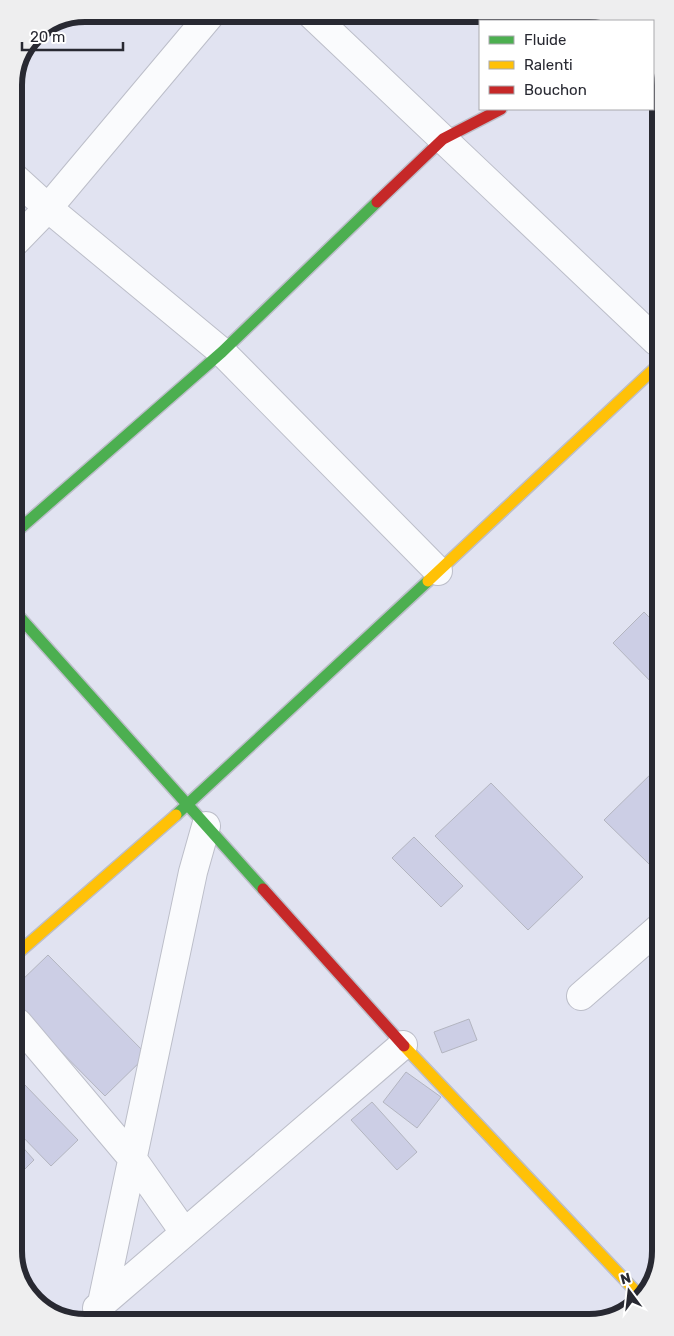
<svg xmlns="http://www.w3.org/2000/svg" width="674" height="1336" viewBox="0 0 674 1336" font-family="Rubik,sans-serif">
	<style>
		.building { fill: #cccee5; stroke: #b3b5c0 }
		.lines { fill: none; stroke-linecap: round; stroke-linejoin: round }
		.street-casing { stroke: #bcbec9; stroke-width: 30 }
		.fast-casing { stroke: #bcbec9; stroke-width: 14 }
		.slow-casing { stroke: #bcbec9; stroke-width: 14 }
		.jam-casing { stroke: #bcbec9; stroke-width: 14 }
		.street { stroke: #fafbfd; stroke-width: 28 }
		.fast { stroke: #4caf50; stroke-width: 11 }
		.slow { stroke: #ffc107; stroke-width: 11 }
		.jam { stroke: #c62828; stroke-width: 11 }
		.rim { fill: none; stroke: #282932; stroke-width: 6 }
	</style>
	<rect width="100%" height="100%" fill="#e1e3f1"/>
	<path class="building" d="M644,612l13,13 1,64 -45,-46z
		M658,767v88l-9,9 -45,-44z
		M491,783l92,94 -55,53 -93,-94z
		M414,837l49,49 -22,21 -49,-49z
		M48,955l99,100 -42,41 -87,-88v-24z
		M469,1019l8,21 -35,13 -8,-21z
		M406,1072l35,25 -24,31 -34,-26z
		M25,1085l53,55 -27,26 -33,-34v-40z
		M372,1102l45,50 -20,18 -46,-50z
		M19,1143l15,17 -15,15z
		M19,1275l33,36 -10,-3z"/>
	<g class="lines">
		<g class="street-casing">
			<path id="street" d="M311,14l345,327
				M653,58l1,-1
				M14,177l34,31 174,144 216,219
				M15,242l33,-34 163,-194
				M581,996l78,-68
				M18,1023l114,135 52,74
				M97,1308l306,-263
				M98,1322l95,-450 13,-46"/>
		</g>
		<g class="fast-casing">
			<path id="fast" d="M16,532l206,-180 155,-150
				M16,613l247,276
				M176,815l252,-234"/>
		</g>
		<g class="slow-casing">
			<path id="slow" d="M428,581l228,-214
				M18,953l158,-138
				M404,1046l237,251"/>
		</g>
		<g class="jam-casing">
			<path id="jam" d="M377,202l66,-63 58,-30
				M263,889l141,157"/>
		</g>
		<use href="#street" class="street"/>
		<use href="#fast" class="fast"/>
		<use href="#slow" class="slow"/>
		<use href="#jam" class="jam"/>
	</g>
	<path d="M0 0H674V1336H0ZM85 22H589A63 63 0 0 1 652 85V1251A63 63 0 0 1 589 1314H85A63 63 0 0 1 22 1251V85A63 63 0 0 1 85 22Z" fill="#eeeeef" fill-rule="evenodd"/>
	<path class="rim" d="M85 22H589A63 63 0 0 1 652 85V1251A63 63 0 0 1 589 1314H85A63 63 0 0 1 22 1251V85A63 63 0 0 1 85 22Z"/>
	<rect x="479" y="20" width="175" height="90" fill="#ffffff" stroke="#a9a9ad"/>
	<rect x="489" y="36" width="25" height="8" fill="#4caf50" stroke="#a9a9ad"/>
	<text x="524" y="45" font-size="15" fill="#282932">Fluide</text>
	<rect x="489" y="61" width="25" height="8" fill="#ffc107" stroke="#a9a9ad"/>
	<text x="524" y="70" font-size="15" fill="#282932">Ralenti</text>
	<rect x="489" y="86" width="25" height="8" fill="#c62828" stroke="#a9a9ad"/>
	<text x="524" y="95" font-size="15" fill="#282932">Bouchon</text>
	<g transform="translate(629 1291) rotate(345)" stroke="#ffffff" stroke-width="4" paint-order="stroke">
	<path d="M0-4L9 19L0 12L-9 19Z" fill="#282932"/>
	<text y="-8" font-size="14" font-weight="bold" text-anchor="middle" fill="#282932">N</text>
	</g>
	<path d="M22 42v8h101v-8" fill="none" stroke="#282932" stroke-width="2.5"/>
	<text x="30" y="42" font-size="15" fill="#282932" stroke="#ffffff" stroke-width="4" paint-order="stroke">20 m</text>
</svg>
